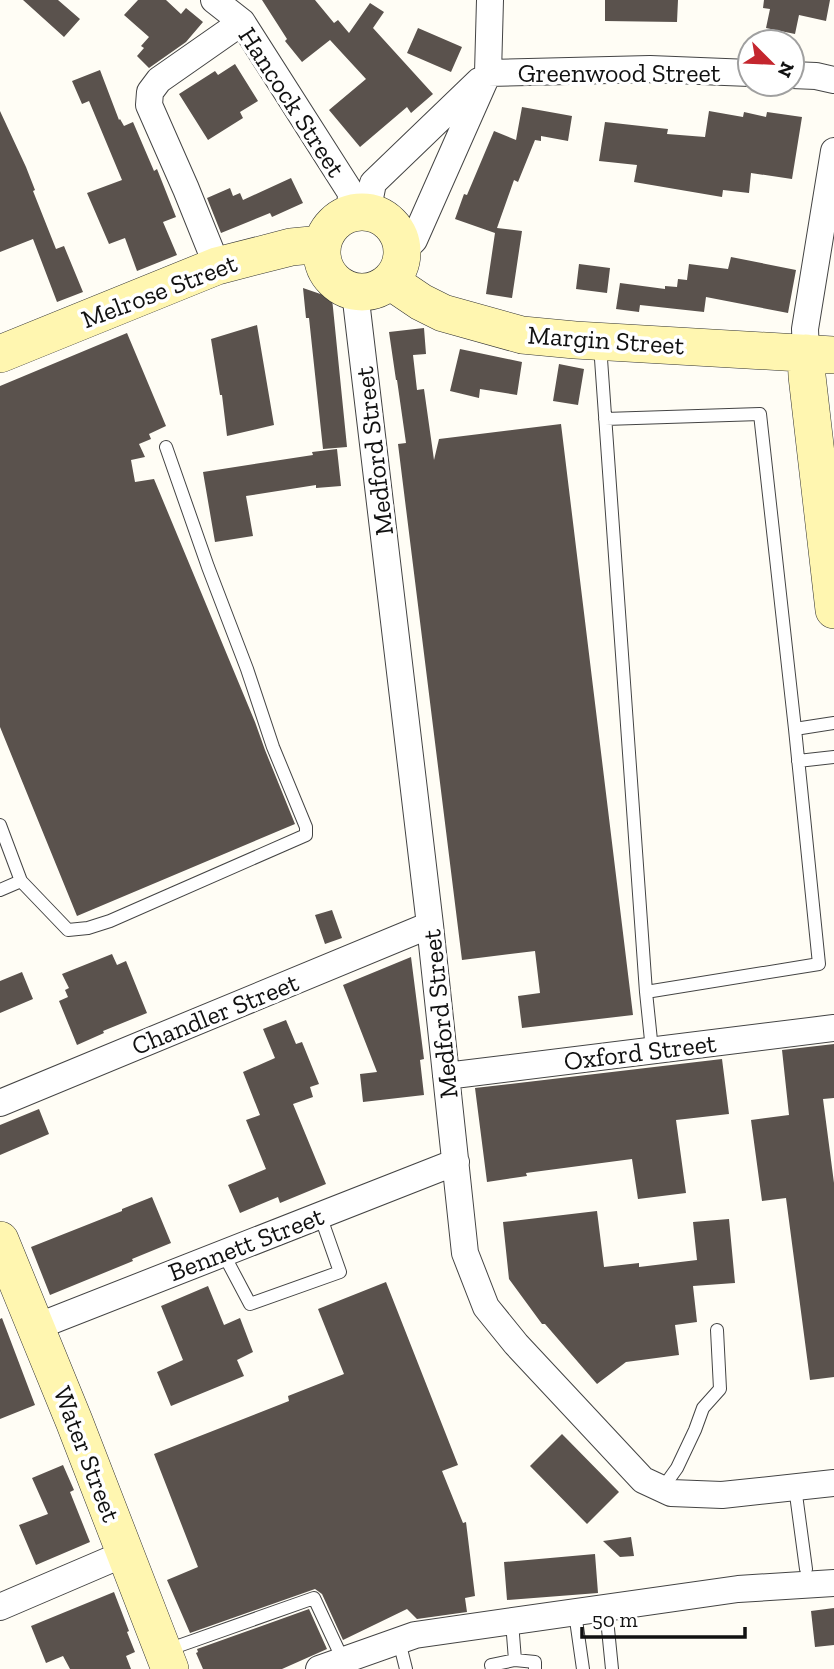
<svg xmlns="http://www.w3.org/2000/svg" width="834" height="1669" viewBox="0 0 834 1669" font-family="'Zilla Slab',serif">
	<style>
		.building { fill: #5a524d }
		.lines { fill: none; stroke-linecap: round; stroke-linejoin: round }
		.lane-casing { stroke: #444; stroke-width: 14 }
		.street-casing { stroke: #444; stroke-width: 28 }
		.secondary-casing { stroke: #333; stroke-width: 38 }
		.lane { stroke: #fff; stroke-width: 12 }
		.street { stroke: #fff; stroke-width: 26 }
		.secondary { stroke: #fff6b0; stroke-width: 37 }
		.labels { text-anchor: middle; stroke-width: 7; stroke-linejoin: round; paint-order: stroke }
		.street-label { font-size: 26px; fill: #111; stroke: #fff }
	</style>
	<rect width="100%" height="100%" fill="#fffdf5"/>
	<path class="building" d="M23,0h35l22,19 -16,18z
		M138,0h28l15,14 5,-6 17,14 -17,20 -37,26 -12,-12 7,-8 -3,-2 8,-9 -25,-22z
		M262,0h53l19,23 4,-3 11,13 21,-30 14,9 -11,16 60,66 -22,19 -4,-6 -47,40 -31,-37 37,-31 -36,-39 -28,22 -17,-21 2,-2z
		M605,0h73l-1,22 -72,-1z
		M764,0h66l-4,21 -27,-6 -4,19 -29,-6 4,-19 -7,-1z
		M418,28l44,19 -11,25 -44,-19z
		M235,64l23,37 -18,11 3,6 -35,22 -29,-46 36,-23 3,4z
		M100,70l19,50 1,-1 4,7 9,-4 21,49 3,-2 19,48 -13,5 14,33 -40,16 -12,-33 -16,6 -22,-51 35,-13 -33,-79 -7,3 -10,-23z
		M522,107l50,9 -4,25 -27,-5v5l-6,-1 -17,42 -4,-2 -17,48 25,3 -10,67 -26,-4 9,-61 -40,-14 9,-25 3,1 27,-64 22,9z
		M0,111l26,56 9,23 -2,1 23,58 8,-3 19,46 -26,10 -24,-63 -33,13z
		M709,111l34,6 1,-5 22,5 1,-5 35,5 -10,62 -41,-6 -2,20 -26,-3 -1,7 -88,-15 3,-17 -38,-4 6,-39 63,7 -1,5 38,3z
		M291,178l12,25 -31,14 -2,-4 -49,20 -14,-35 23,-10 3,8 7,-3 3,7z
		M731,257l65,13 -8,43 -82,-16 -2,15 -64,-7 -1,7 -23,-3 4,-26 45,6v-3l12,1 1,-8 9,1 2,-16 39,5z
		M579,264l31,4 -3,25 -31,-4z
		M303,288l29,10 15,149 -24,2 -14,-131h-3z
		M257,325l17,100 -47,11 -5,-41h-2l-9,-56z
		M424,328l2,26 -13,1 4,35 7,-1 10,71 5,-21 122,-15 72,591 -111,13 -4,-32 22,-3 -5,-42 -73,9 -64,-516 8,-1 -9,-63h-1l-7,-48z
		M127,333l39,93 -17,8 2,5 -12,5 6,13 -14,3 4,22 19,-3 101,243 10,28 30,74 -218,92 -77,-189v-341z
		M460,349l62,13 -5,33 -37,-6 -1,9 -29,-7z
		M559,364l25,5 -6,36 -25,-4z
		M337,449l4,37 -25,2v-3l-70,11 7,40 -38,6 -12,-70 110,-17 -1,-3z
		M332,910l10,28 -17,6 -10,-29z
		M112,954l5,11 9,-4 21,52 -44,18 1,2 -27,12 -18,-44 9,-4 -3,-7 4,-2 -7,-14z
		M411,957l13,102 -4,1 4,35 -61,7 -3,-28 17,-2 -34,-87z
		M22,972l11,27 -33,14v-32z
		M286,1020l10,24 6,-2 17,42 -9,3 3,10 -20,7 33,80 -46,19 -2,-6 -38,16 -12,-28 38,-16 -20,-49 14,-5 -17,-43 32,-14 -12,-29z
		M834,1044v54l-11,1 11,84v194l-24,3 -24,-182 -24,3 -11,-81 38,-5 -7,-65z
		M722,1059l7,55 -53,6 10,73 -48,6 -6,-40 -106,14 1,3 -40,6 -12,-94z
		M39,1109l10,25 -49,21v-30z
		M152,1197l19,46 -39,16 1,2 -83,34 -19,-48 91,-36v-2z
		M597,1211l7,56 35,-4v4l58,-7 -4,-38 36,-3 6,64 -42,3 4,36 -22,3 4,30 -53,7 -29,22 -52,-60h-3l-33,-45 -6,-57z
		M386,1282l72,183 -16,6 21,52 3,-1 9,74 -10,2 2,14 -50,7 -10,-10 -64,31 -21,-46 -7,-5 -125,44 -23,-53 31,-13 -44,-113 135,-53 -1,-5 56,-22 -26,-65z
		M208,1286l16,39 16,-7 13,34 -16,8 7,16 -73,30 -14,-34 26,-12 -22,-54z
		M2,1318l33,87 -35,14v-100z
		M562,1434l57,58 -32,32 -57,-58z
		M63,1465l11,25 -4,2 20,50 -54,23 -17,-40 29,-11 -16,-36z
		M631,1537l3,19 -14,1 -17,-16z
		M595,1554l3,39 -91,7 -3,-38z
		M114,1592l15,39 -2,1 8,20 -9,4 5,13h-61l-7,-13 -17,7 -15,-37z
		M834,1608v37l-19,2 -4,-36z
		M309,1609l18,40 -45,20h-79l-7,-16 2,-1 -1,-3z"/>
	<g class="lines">
		<g class="lane-casing">
			<path id="lane" d="M600,345l46,647 6,58
				M605,419l155,-5 35,315 24,235 -173,28
				M795,729l39,-6
				M798,761l36,-4
				M0,825l21,56 -21,9
				M21,881l47,49 20,-2 22,-7 196,-86v-8l-33,-80 -26,-78 -39,-102 -42,-120
				M223,1253l27,51 90,-32 -20,-57
				M795,1487l11,82
				M662,1489l15,-21 18,-38 8,-22 17,-19 -3,-59
				M606,1609l6,60
				M575,1613l8,56
				M512,1622l3,38
				M399,1641l7,28
				M167,1650l147,-52 29,62
				M492,1669l-1,-4 24,-5 20,2v7"/>
		</g>
		<g class="street-casing">
			<path id="street" d="M214,0l28,22 109,171 -1,21
				M488,73l162,-4 100,4
				M792,75l24,1 18,4
				M367,213l6,-30 106,-102
				M402,252l12,-12 74,-167 2,-73
				M217,266l-31,-77 -37,-84 1,-13 9,-12 83,-58
				M355,292l75,633 35,328 21,54 30,37 127,136 28,13 51,2 112,-12
				M806,353l-1,-24 29,-178
				M446,1076l388,-48
				M0,1103l430,-178
				M36,1327l420,-165
				M0,1607l126,-54
				M319,1669l96,-34 323,-46 96,-6"/>
		</g>
		<g class="secondary-casing">
			<path id="secondary" d="M322 252a40 40 0 1 1 80 0a40 40 0 1 1-80 0Z
				M390,281l31,21 22,11 79,22 53,5 259,15
				M806,353l1,23 27,234
				M0,354l217,-88 74,-19 31,-3
				M0,1240l74,181 96,248"/>
		</g>
		<use href="#lane" class="lane"/>
		<use href="#street" class="street"/>
		<use href="#secondary" class="secondary"/>
	</g>
	<g class="labels">
		<g class="street-label">
			<text x="619" y="82">Greenwood Street</text>
			<text transform="translate(292 102) rotate(57)" y="9">Hancock Street</text>
			<text transform="translate(159 291) rotate(-21)" y="9">Melrose Street</text>
			<text transform="translate(606 340) rotate(4)" y="9">Margin Street</text>
			<text transform="translate(374 451) rotate(-97)" y="9">Medford Street</text>
			<text transform="translate(215 1014) rotate(-22)" y="9">Chandler Street</text>
			<text transform="translate(440 1014) rotate(-96)" y="9">Medford Street</text>
			<text transform="translate(640 1052) rotate(-7)" y="9">Oxford Street</text>
			<text transform="translate(246 1244) rotate(-21)" y="9">Bennett Street</text>
			<text transform="translate(87 1454) rotate(69)" y="9">Water Street</text>
		</g>
	</g>
	<g transform="translate(771 63) rotate(114)"><circle r="33" fill="#ffffff" stroke="#a0a0a0" stroke-width="2"/>
	<path d="M0-5L12 26L0 18L-12 26Z" fill="#c4262e"/>
	<text y="-10" font-size="19" font-weight="bold" text-anchor="middle" fill="#111111">N</text>
	</g>
	<path d="M582 1627v10h163v-10" fill="none" stroke="#111111" stroke-width="3.5"/>
	<text x="592" y="1627" font-size="21" fill="#111111" stroke="#ffffff" stroke-width="5" paint-order="stroke">50 m</text>
</svg>
